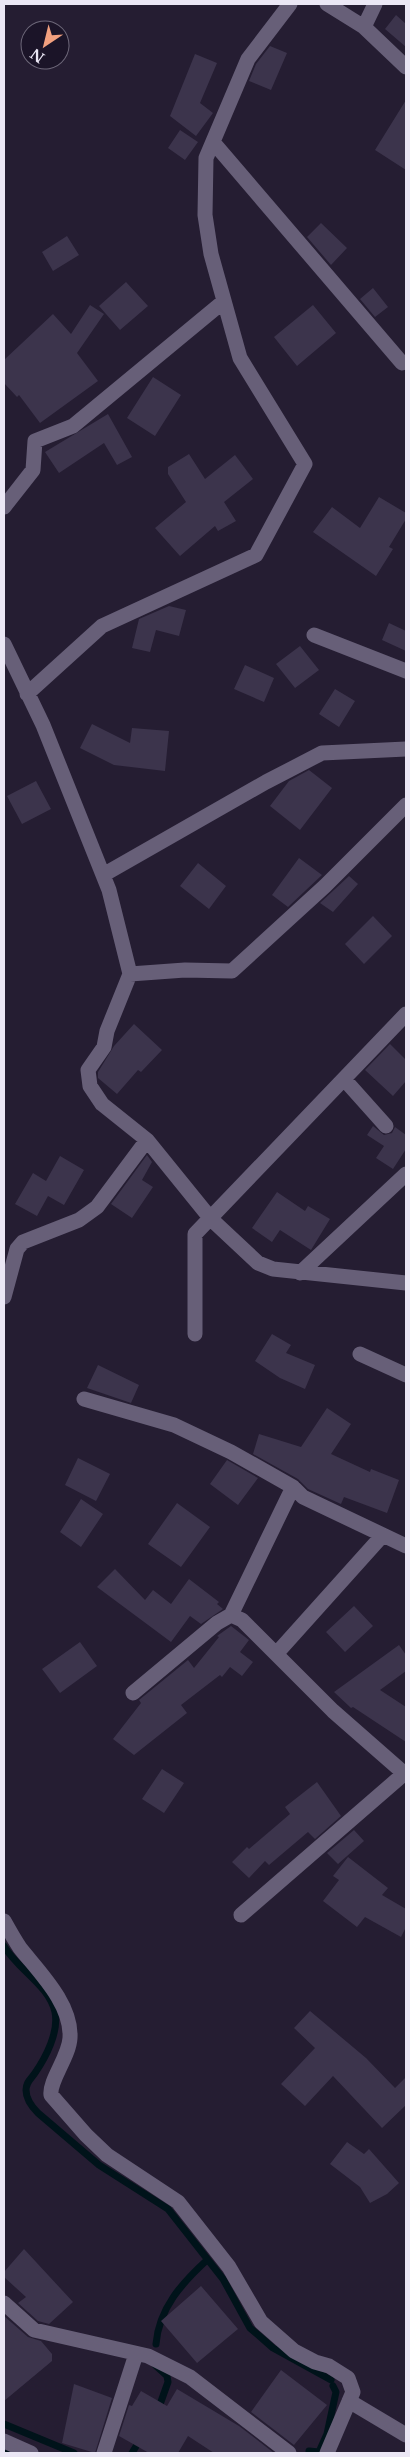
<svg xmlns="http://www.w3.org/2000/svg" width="410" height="2457" viewBox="0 0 410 2457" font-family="'Libre Baskerville',serif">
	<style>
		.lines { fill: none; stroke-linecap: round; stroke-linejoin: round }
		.stream { stroke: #00131a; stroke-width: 7 }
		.building { fill: #3c344c }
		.street { stroke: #675f78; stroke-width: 15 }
	</style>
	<rect width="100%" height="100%" fill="#251d32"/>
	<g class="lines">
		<path class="stream" d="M4,1946c13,23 45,39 51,66 4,20 -9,45 -20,61 -4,6 -9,9 -9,17 0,9 6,17 12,23l61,52 69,44 55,70 27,49 23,20 58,32
			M156,2344c3,-36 26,-61 51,-84
			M155,2365l12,11 1,6 -10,28
			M4,2424l70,29
			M4,2449l8,4
			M309,2451l10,1 8,-18 9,-42 -3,-6
			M132,2453l9,-15"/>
	</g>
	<path class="building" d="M396,15l10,9v23l-21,-18z
		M270,46l17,7 -16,37 -22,-9 7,-17z
		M195,54l22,9 -17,40 13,10 -17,23 -26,-20z
		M406,100v70l-31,-20z
		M180,130l18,12 -13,18 -17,-12z
		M321,223l26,25 -16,17 -24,-28z
		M67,236l12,19 -26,16 -11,-19z
		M126,282l22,24 -28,24 -21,-24z
		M373,288l15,19 -13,10 -15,-18z
		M90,305l14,9 -27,39 21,28 -58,42 -21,-28 -2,2 -13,-14v-23l49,-46 18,20z
		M313,305l23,28 -39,33 -23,-29z
		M153,377l28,18 -26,41 -28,-18z
		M108,414l24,43 -15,8 -13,-22 -45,30 -14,-21z
		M189,454l16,25 30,-24 18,24 -29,23 12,19 -18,10 -3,-5 -35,30 -25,-28 31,-26 -18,-28v-7z
		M379,497l27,16v6l-17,28 4,2 -17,27 -63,-44 19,-25 28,21z
		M169,606l17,4 -7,26 -23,-6 -6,22 -18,-4 7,-29z
		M389,623l17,8v20l-24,-11z
		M300,646l19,24 -24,18 -19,-24z
		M245,665l29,13 -10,24 -30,-13z
		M335,689l20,12 -16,26 -20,-13z
		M92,724l38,19 2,-15 37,3 -4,40 -51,-6 -34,-17z
		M309,770l23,18 -32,42 -30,-24 19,-25z
		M36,781l15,28 -29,15 -15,-28z
		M299,858l23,17 -34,32 -16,-12z
		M198,863l28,23 -17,23 -29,-23z
		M349,876l9,8 -25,28 -13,-9z
		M373,916l19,20 -28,28 -19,-20z
		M134,1024l28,26 -21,22 -3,-2 -21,24 -19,-16v-6l16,-26z
		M390,1044l16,16v21l-13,15 -28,-26z
		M373,1126l11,9 8,-2 3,-6 11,8v14l-13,20 -17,-11 8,-12 -17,-11z
		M147,1155l5,7 -10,18 11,7 -21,31 -21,-14z
		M60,1156l24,14 -20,35 -16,-9 -11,20 -22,-12 18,-31 13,8z
		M277,1192l28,19 3,-5 22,13 -19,31 -31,-20 -8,12 -20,-14z
		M272,1334l19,11 -5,8 29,12 -10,24 -25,-11 -25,-17z
		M98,1365l41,20 -8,18 -44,-15z
		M327,1408l24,16 -20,30 39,18 1,-3 28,11 -12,33 -43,-16 -3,7 -33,-15 -10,-10 -45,-25 6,-20 42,13z
		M78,1458l32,16 -14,27 -31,-16z
		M227,1460l31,18 -20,27 -28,-21z
		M81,1499l22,15 -22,33 -21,-15z
		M177,1503l33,24 -29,40 -33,-23z
		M115,1569l30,31 8,-10 18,14 18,-25 30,23 -2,2 6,5 -22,15 -11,-8 -19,26 -74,-55z
		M354,1606l19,20 -28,26 -19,-20z
		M231,1626l18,14 -9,12 13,10 -11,14 -12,-9 -8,10 -2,-2 -39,30 6,8 -53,42 -21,-16 28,-36 -2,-3 49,-40 6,8 25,-31 -2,-1z
		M80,1642l17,24 -37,27 -18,-24z
		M399,1645l7,10v16l-26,19 26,17v35l-53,-35 -2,1 -17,-16z
		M162,1769l22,14 -20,30 -22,-14z
		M317,1782l24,34 -26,23 -7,-7 -39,33 -4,-4 -16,17 -17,-16 15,-15 2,2 41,-35 -5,-7z
		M354,1830l10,11 -26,23 -11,-11z
		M348,1857l40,31 -6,7 24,14v18l-5,10 -36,-20 -8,10 -34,-26 16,-21 -6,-4z
		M310,2011l56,47 29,30 11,-11v28l-24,23 -49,-52 -28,30 -24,-22 34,-36 -21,-20z
		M347,2142l17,12 5,-5 30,34 -12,11 -17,9 -10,-16 -30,-23z
		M24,2249l49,53 -24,22 -11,-3 -20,-18 8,-6 -22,-20v-5z
		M201,2286l37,43 -41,34 -36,-42z
		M4,2316l24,21 13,4 11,13v7l-48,40z
		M281,2370l46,35 -33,40 -43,-33z
		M74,2384l38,14 -17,55 -33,-10z
		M177,2389l62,37 35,27h-60l-26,-17 -10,17h-29l-30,-17 10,-31 3,1 9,-15 26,15z"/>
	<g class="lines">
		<path class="street" d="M327,4l37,23 42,40
			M364,27l11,-23
			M213,142l189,221
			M4,507l29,-37 2,-29 38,-15 150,-124
			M314,635l92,36
			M4,644l39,81 66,165 21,84 -23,57 -3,16 -16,23 2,16 12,18 45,36 64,79 47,44 15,6 133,14
			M27,694l75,-68 154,-71 49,-91 -65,-106 -29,-104 -6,-39 1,-57 42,-99 42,-55
			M103,875l163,-93 56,-29 84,-4
			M130,974l55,-4 47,1 93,-85 81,-81
			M344,1079l42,47
			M300,1273l106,-99
			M4,1297l13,-48 6,-7 56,-22 18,-13 50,-67
			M195,1334v-100l211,-220
			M360,1354l46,21
			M84,1399l90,26 57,27 62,35 10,10 103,49
			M231,1615l62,-128
			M277,1653l105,-117
			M133,1693l84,-70 14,-8 11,5 91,91 73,64
			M241,1915l165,-143
			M4,1921c5,9 10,18 16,27 19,24 52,56 50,90 -1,19 -21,43 -19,57l35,40 21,20 71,47 51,65 32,55 33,29 21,11 14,4 19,12 5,14 -26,61
			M4,2303l30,27 114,26 42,21 99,76
			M349,2401l57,34
			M4,2441l27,12
			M104,2453l32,-99"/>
	</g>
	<rect width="410" height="2457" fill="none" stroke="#ebe7f5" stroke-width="10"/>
	<g transform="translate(45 45) rotate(215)"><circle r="24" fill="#1b1428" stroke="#6e687a"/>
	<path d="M0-4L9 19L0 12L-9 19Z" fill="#f2a07f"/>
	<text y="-8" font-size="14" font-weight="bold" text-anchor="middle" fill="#ebe7f5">N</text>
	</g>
</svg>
